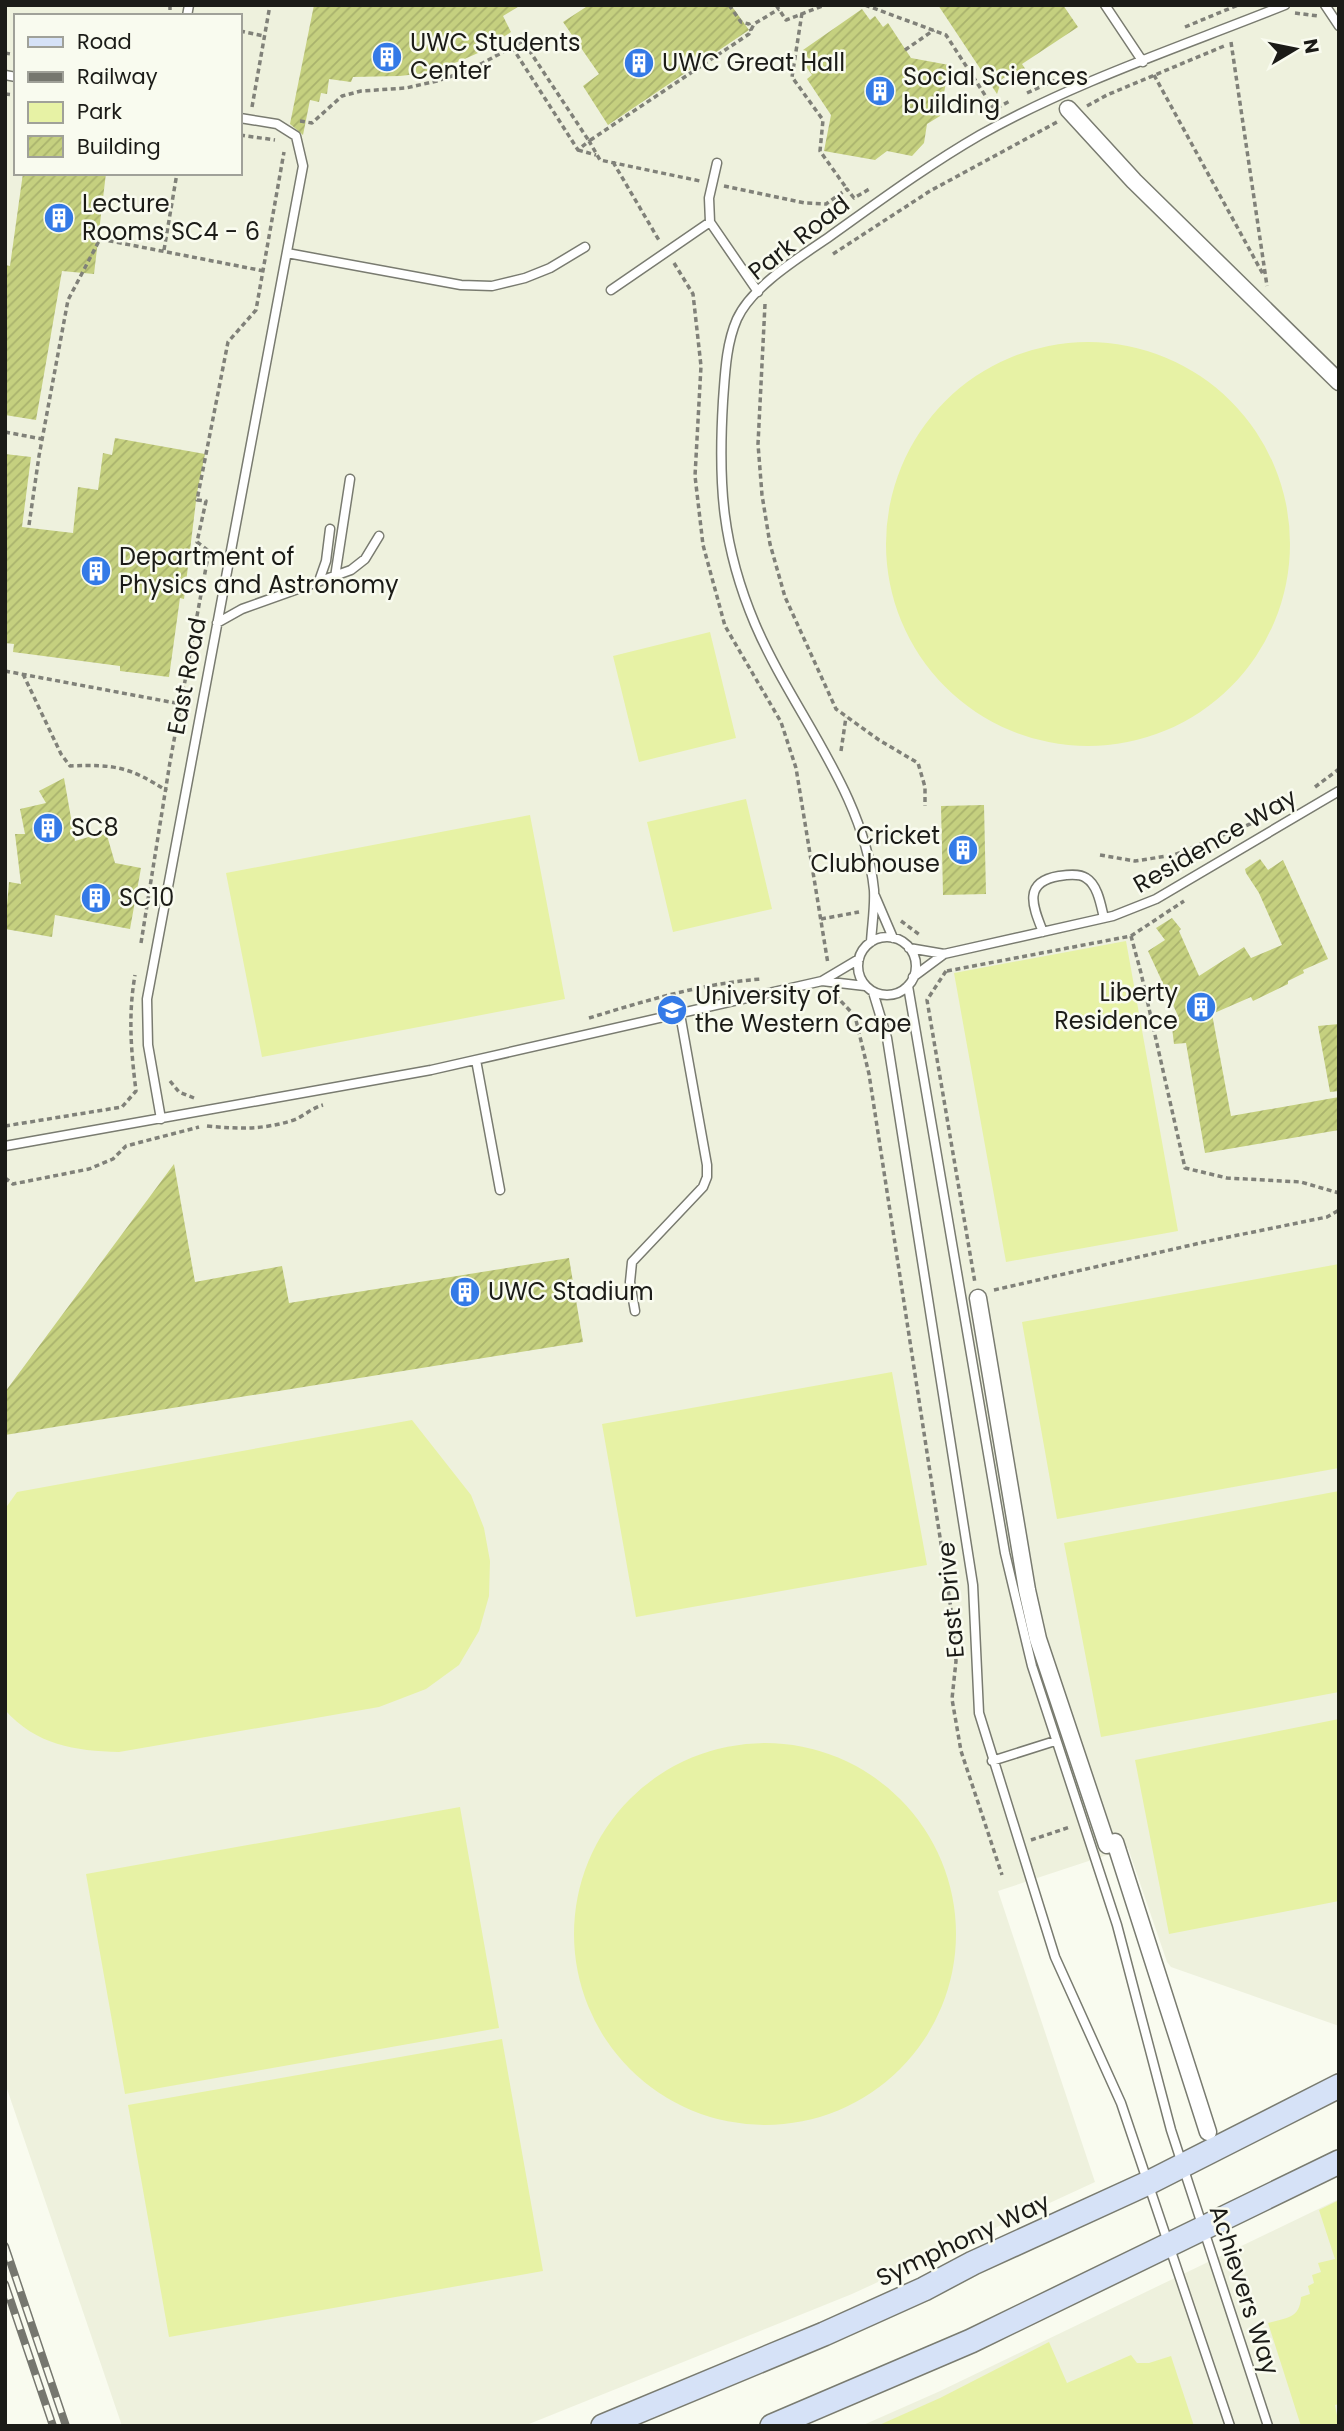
<svg xmlns="http://www.w3.org/2000/svg" width="1344" height="2431" viewBox="0 0 1344 2431" font-family="Poppins,sans-serif">
	<style>
		.built { fill: #eef1dd; fill-rule: evenodd }
		.green { fill: #e7f2a5 }
		.building { fill: url(#building-hatch) }
		.lines { fill: none; stroke-linecap: round; stroke-linejoin: round }
		.lane-casing { stroke: #797b70; stroke-width: 11 }
		.street-casing { stroke: #797b70; stroke-width: 19 }
		.secondary-casing { stroke: #797b70; stroke-width: 26 }
		.path { stroke: #808179; stroke-width: 3.5; stroke-dasharray: 5 3.5; stroke-linecap: butt }
		.lane { stroke: #fff; stroke-width: 8 }
		.street { stroke: #fff; stroke-width: 16 }
		.secondary { stroke: #d6e2f7; stroke-width: 23 }
		.rail-casing { stroke: #76776f; stroke-width: 8 }
		.rail { stroke: #f9fbef; stroke-width: 5; stroke-dasharray: 16; stroke-linecap: butt }
		.labels { text-anchor: middle; stroke-width: 5; stroke-linejoin: round; paint-order: stroke }
		.poi-label { font-size: 24px; fill: #1b1b17; stroke: #f9fbef; text-anchor: start }
		.street-label { font-size: 24px; fill: #1b1b17; stroke: #f9fbef }
	</style>
	<defs>
		<pattern id="building-hatch" width="6" height="6" patternUnits="userSpaceOnUse" patternTransform="scale(1.75)"><rect width="6" height="6" fill="#c5d07f"/><path d="M-1 1l2-2M0 6l6-6M5 7l2-2" fill="none" stroke="#a9b26d"/></pattern>
	</defs>
	<rect width="100%" height="100%" fill="#f9fbef"/>
	<path class="built" d="M5,5h1334v2021l-168,-59 -4,-5 -39,-114 -130,43 97,291 -243,112 -328,132h-402l-117,-343zM16,16h224v157h-224z
		M1339,2199v227h-478l77,-34z"/>
	<path class="green" d="M886 544a202 202 0 1 1 404 0a202 202 0 1 1-404 0Z
		M710,632l26,106 -97,24 -26,-106z
		M746,799l26,110 -99,23 -26,-110z
		M530,815l35,184 -303,58 -36,-184z
		M1126,941l52,290 -172,31 -52,-289z
		M1339,1264v204l-282,51 -35,-197z
		M892,1372l35,193 -291,52 -34,-193z
		M412,1420l59,75 13,33 6,33 -1,35 -10,35 -20,34 -33,24 -47,18 -260,45c-44,-1 -83,-7 -114,-42v-201l12,-17z
		M1339,1491v201l-238,45 -37,-194z
		M1339,1719v182l-170,33 -34,-174z
		M574 1934a191 191 0 1 1 382 0a191 191 0 1 1-382 0Z
		M460,1807l39,221 -374,66 -39,-220z
		M502,2039l41,232 -374,66 -41,-232z
		M1339,2200v204l-4,1 4,21h-38l-33,-103c17,-5 32,-4 33,-26l9,-3 -2,-8 6,-3 -2,-8 9,-3 -3,-9 17,-4 -16,-49z
		M1049,2342l18,41 64,-28 6,8h12l22,-7 23,70h-317l63,-28z"/>
	<path class="building" d="M314,5h207l-18,11 8,16 -33,21 -18,8 -35,12 -25,3 -47,1 -2,5 -22,-3 -2,15 -6,-1 -2,9 -9,-2 -7,35 -13,-11z
		M589,5h142l18,25 -141,95 -25,-39 16,-12 -36,-52z
		M938,5h125l15,22 -56,37 4,6 -14,3 -10,6 -5,15z
		M862,9l8,11 5,-4 8,11 5,-4 23,35 38,7 -9,51 -13,8 -3,19 -12,13 -25,-5 -12,9 -51,-9 7,-36 -24,-36 5,-4 -7,-10 5,-4 -7,-11z
		M23,173h83l-12,101 -32,-3 -26,149 -31,-5v-150l5,1z
		M115,438l90,16 -8,39 -13,106 -4,-1 -11,79 -49,-6v-5l-107,-14 1,-8 -9,-1v-189l26,3 -9,70 51,6 5,-46 20,3 5,-37 9,2z
		M64,778l11,63 31,-9 9,31 26,5 -11,61 -75,-14 -3,22 -47,-8 4,-47 12,2 -6,-50h10l-5,-25 26,-6 -7,-12z
		M984,805l2,89 -43,1 -2,-89z
		M1260,859l8,11 15,-10 45,99 -25,11 1,3 -16,8v3l-35,17 -2,-4 -39,17 19,102 108,-19v33l-134,23 -19,-110 -12,1 -3,-25 8,-1 -31,-67 17,-11 -9,-12 16,-10 9,11 -2,2 20,45 45,-29 7,11 31,-13 -23,-52 -13,-20 -1,-4z
		M1339,1024v67l-9,1 -12,-66z
		M174,1164l21,118 87,-16 7,37 280,-45 14,84 -578,93v-43z"/>
	<g class="lines">
		<g class="lane-casing">
			<path id="lane" d="M1105,5l38,57
				M1325,5l14,21
				M187,16l2,-11
				M5,75l11,2
				M717,163l-8,35 1,24 48,70
				M287,253l174,32 31,1 33,-8 25,-10 35,-21
				M611,290l99,-68
				M335,577l15,-98
				M319,581l7,-20 4,-32
				M217,623l25,-14 109,-39 14,-11 14,-23
				M875,896l18,42
				M1043,932c-10,-25 -21,-50 16,-56 7,-1 20,-3 27,2 12,7 15,28 18,40
				M858 966a29 29 0 1 1 58 0a29 29 0 1 1-58 0Z
				M871,942c1,-17 4,-35 3,-52 -10,-99 -81,-177 -119,-266 -33,-78 -37,-139 -32,-223 2,-27 3,-57 14,-82 15,-33 63,-62 92,-82 49,-35 99,-72 151,-102 96,-54 203,-89 305,-130
				M909,948l35,6 169,-38 43,-17 183,-108
				M913,977l31,-23
				M822,981l43,5
				M908,986l97,567 27,113 85,259 54,205 97,296
				M873,992l14,46 86,547 6,128 76,244 66,146 109,323
				M476,1060l24,130
				M161,1119l-13,-74 -1,-46 156,-833 -7,-30 -19,-12 -37,-6
				M5,1146l426,-76 391,-89 37,-22
				M635,1311l-5,-29 2,-20 71,-75 4,-10v-12l-27,-151
				M992,1761l63,-20"/>
		</g>
		<g class="street-casing">
			<path id="street" d="M1068,109l66,72 205,201
				M978,1298l49,292 11,49 69,206 8,-3 93,290"/>
		</g>
		<g class="secondary-casing">
			<path id="secondary" d="M603,2426l221,-92 100,-45 49,-26 175,-80 191,-97
				M772,2426l199,-85 368,-179"/>
		</g>
		<path class="path" d="M170,5v9
			M729,5l12,17 8,2 2,7
			M776,5l10,15 39,-15
			M865,5l81,30 48,74
			M802,13l-10,64 31,43 -3,31 27,38
			M1295,13l23,3
			M1185,27l53,-22
			M240,31l24,5
			M1231,42l36,244
			M512,47l66,103 11,-9 11,19 100,21
			M905,50l29,-20
			M5,53l11,2
			M1154,75l110,201
			M1027,93l44,-20
			M5,94l11,1
			M1087,106l20,-11 117,-49
			M252,107l18,-102
			M989,112l21,-11
			M300,121l12,2 30,-27 19,-5 45,-3 31,-7 33,-11 53,-29 66,100 160,-107 5,-10 25,-15
			M240,135l35,5
			M578,150l18,5
			M613,162l47,80
			M724,186l81,17 21,1 21,-15 7,9 17,-10
			M164,250l13,-77
			M833,254l97,-63 129,-70
			M674,263l19,31 8,72 -6,110 8,69 22,81 56,96 15,46 32,196
			M765,304l-7,140 4,51 8,49 15,53 51,112 43,31 39,23 7,24v19
			M5,432l37,7
			M29,525l10,-69 29,-156 32,-61 164,32
			M5,671l176,33
			M23,674l38,80 9,12c44,-2 60,1 97,25
			M841,751l5,-34
			M1315,787l24,-18
			M1100,855l35,6 39,-6 81,-33
			M821,919l38,-7
			M901,921l19,14
			M1131,936l53,-35
			M141,943l29,-181 39,-211 -12,-9 9,-41 -9,-1 31,-158 28,-32 28,-158
			M946,971l-19,29 48,283
			M947,971l184,-35 10,37 44,195 42,10 74,4 38,11
			M835,995l20,21 14,58 82,535 5,52 -4,38 9,52 41,124
			M589,1018c56,-17 114,-35 173,-39
			M170,1081l9,11 15,6
			M5,1126l117,-19 14,-16c-5,-40 -8,-76 -1,-116
			M207,1126c32,3 55,4 87,-6 10,-4 18,-12 29,-15
			M5,1178l8,6 76,-15 24,-10 13,-13 73,-19
			M994,1290l215,-49 118,-24 12,-7
			M1031,1840l39,-13"/>
		<use href="#lane" class="lane"/>
		<use href="#street" class="street"/>
		<use href="#secondary" class="secondary"/>
		<g class="rail-casing">
			<path id="rail" d="M5,2246l61,180
				M5,2284l48,142"/>
		</g>
		<use href="#rail" class="rail"/>
	</g>
	<defs>
		<g id="building-disc" transform="scale(1.575)"><circle r="9.5" fill="#347ae7" stroke="#f9fbef"/><path d="M-4-6H4V6H1V3H-1V6H-4ZM-2.5-4.3h1.7v1.8h-1.7ZM.8-4.3h1.7v1.8H.8ZM-2.5-1h1.7V.8h-1.7ZM.8-1h1.7V.8H.8Z" fill="#fff"/></g>
		<g id="university-disc" transform="scale(1.575)"><circle r="9.5" fill="#347ae7" stroke="#f9fbef"/><path d="M0-5L7-2L0 1L-7-2ZM-4 1L0 2.5L4 1V4Q0 6-4 4Z" fill="#fff"/></g>
	</defs>
	<g fill-rule="evenodd">
		<use href="#building-disc" x="387" y="57"/>
		<use href="#building-disc" x="639" y="63"/>
		<use href="#building-disc" x="880" y="91"/>
		<use href="#building-disc" x="59" y="218"/>
		<use href="#building-disc" x="96" y="571"/>
		<use href="#building-disc" x="48" y="828"/>
		<use href="#building-disc" x="963" y="850"/>
		<use href="#building-disc" x="96" y="898"/>
		<use href="#building-disc" x="1201" y="1007"/>
		<use href="#university-disc" x="672" y="1010"/>
		<use href="#building-disc" x="465" y="1292"/>
	</g>
	<g class="labels">
		<g class="poi-label">
			<text x="410" y="51">UWC Students<tspan x="410" dy="28">Center</tspan></text>
			<text x="662" y="71">UWC Great Hall</text>
			<text x="903" y="85">Social Sciences<tspan x="903" dy="28">building</tspan></text>
			<text x="82" y="212">Lecture<tspan x="82" dy="28">Rooms SC4 - 6</tspan></text>
			<text x="119" y="565">Department of<tspan x="119" dy="28">Physics and Astronomy</tspan></text>
			<text x="71" y="836">SC8</text>
			<text x="940" y="844" text-anchor="end">Cricket<tspan x="940" dy="28">Clubhouse</tspan></text>
			<text x="119" y="906">SC10</text>
			<text x="1178" y="1001" text-anchor="end">Liberty<tspan x="1178" dy="28">Residence</tspan></text>
			<text x="695" y="1004">University of<tspan x="695" dy="28">the Western Cape</tspan></text>
			<text x="488" y="1300">UWC Stadium</text>
		</g>
		<g class="street-label">
			<text transform="translate(799 238) rotate(-38)" y="8">Park Road</text>
			<text transform="translate(187 676) rotate(-79)" y="8">East Road</text>
			<text transform="translate(1215 841) rotate(-30)" y="8">Residence Way</text>
			<text transform="translate(951 1600) rotate(-95)" y="8">East Drive</text>
			<text transform="translate(963 2240) rotate(-25)" y="8">Symphony Way</text>
			<text transform="translate(1244 2290) rotate(72)" y="8">Achievers Way</text>
		</g>
	</g>
	<rect width="1344" height="2431" fill="none" stroke="#1b1b17" stroke-width="14"/>
	<rect x="14" y="14" width="228" height="161" fill="#f9fbef" stroke="#a0a199" stroke-width="2"/>
	<rect x="28" y="37" width="35" height="10" fill="#d6e2f7" stroke="#a0a199" stroke-width="2"/>
	<text x="77" y="49" font-size="21" fill="#1b1b17">Road</text>
	<rect x="28" y="72" width="35" height="10" fill="#76776f" stroke="#a0a199" stroke-width="2"/>
	<text x="77" y="84" font-size="21" fill="#1b1b17">Railway</text>
	<rect x="28" y="102" width="35" height="21" fill="#e7f2a5" stroke="#a0a199" stroke-width="2"/>
	<text x="77" y="119" font-size="21" fill="#1b1b17">Park</text>
	<rect x="28" y="136" width="35" height="21" fill="url(#building-hatch)" stroke="#a0a199" stroke-width="2"/>
	<text x="77" y="154" font-size="21" fill="#1b1b17">Building</text>
	<g transform="translate(1295 49) rotate(80)" stroke="#f9fbef" stroke-width="5" paint-order="stroke">
	<path d="M0-5L12 26L0 18L-12 26Z" fill="#1b1b17"/>
	<text y="-10" font-size="19" font-weight="bold" text-anchor="middle" fill="#1b1b17">N</text>
	</g>
</svg>
